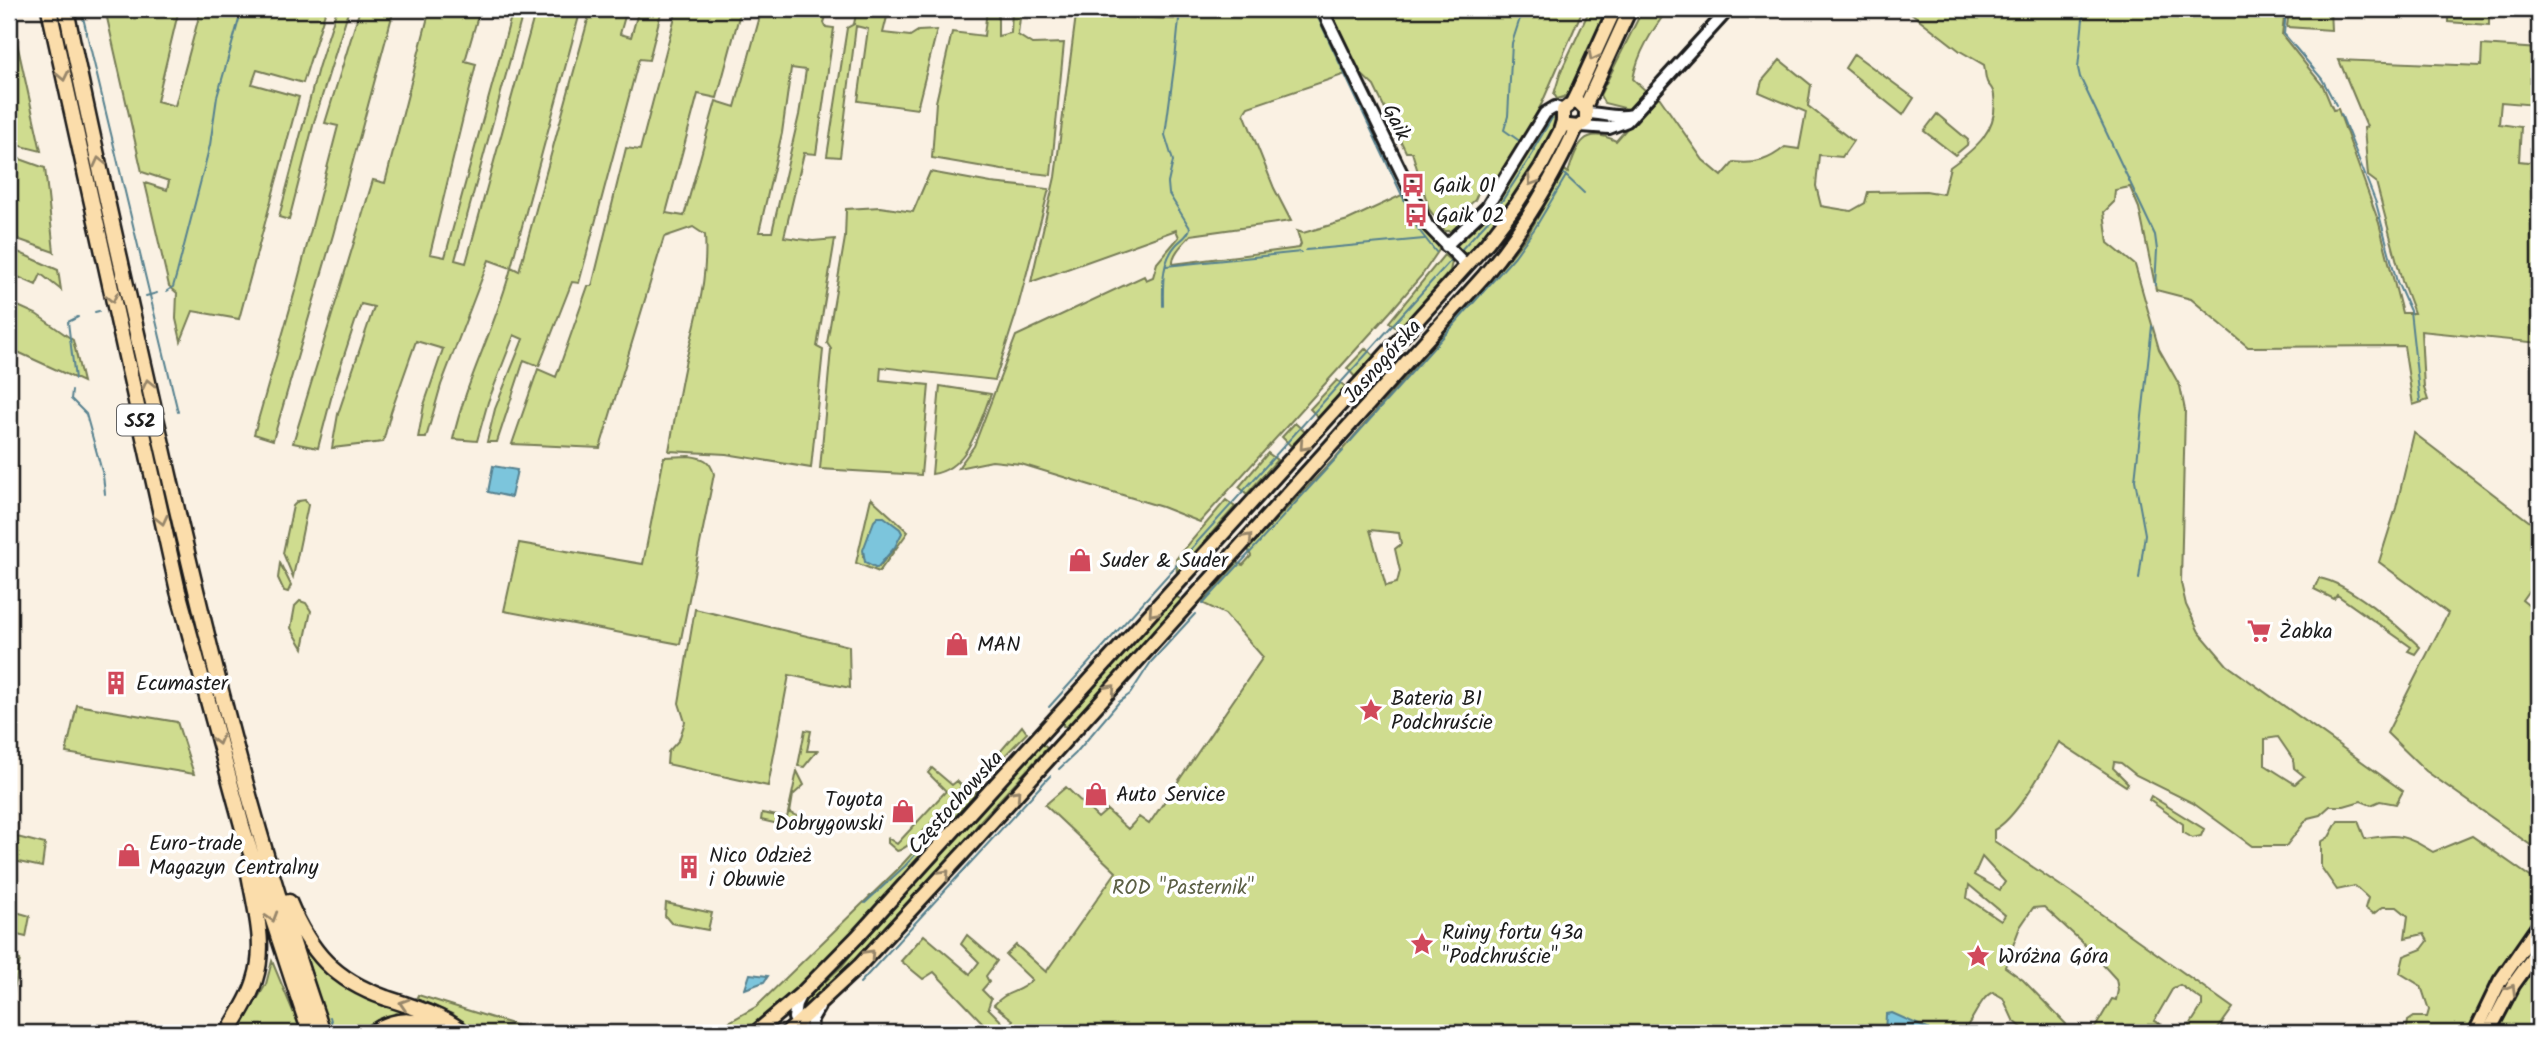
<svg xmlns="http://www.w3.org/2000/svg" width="2548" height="1042" viewBox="0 0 2548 1042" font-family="Kalam,sans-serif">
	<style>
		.green { fill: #cfdc8f; stroke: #767c56; stroke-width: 2; fill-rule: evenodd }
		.water { fill: #7cc5dc; stroke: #56818f; stroke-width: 2 }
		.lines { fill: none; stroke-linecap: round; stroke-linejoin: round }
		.stream { stroke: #56818f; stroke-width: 2 }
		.secondary-casing { stroke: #1c1c1c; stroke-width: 16 }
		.primary-casing { stroke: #1c1c1c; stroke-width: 18 }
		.highway-casing { stroke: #1c1c1c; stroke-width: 19 }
		.secondary { stroke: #fff; stroke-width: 10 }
		.primary { stroke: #fbddab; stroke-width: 12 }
		.highway { stroke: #fbddab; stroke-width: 14 }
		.oneway { stroke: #97866b }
		.labels { text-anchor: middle; stroke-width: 7; stroke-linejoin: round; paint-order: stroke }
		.shield { fill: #fff; stroke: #606060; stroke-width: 2 }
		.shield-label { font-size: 19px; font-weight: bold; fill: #1c1c1c }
		.street-label { font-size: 21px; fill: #1c1c1c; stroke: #fff }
		.poi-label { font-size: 21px; fill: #1c1c1c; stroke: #fff; text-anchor: start }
		.park-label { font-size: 21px; fill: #5b5f44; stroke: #fff }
	</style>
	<rect width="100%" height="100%" fill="#faf1e3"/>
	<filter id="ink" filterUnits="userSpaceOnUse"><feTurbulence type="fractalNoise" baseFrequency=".0143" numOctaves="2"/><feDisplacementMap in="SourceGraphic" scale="14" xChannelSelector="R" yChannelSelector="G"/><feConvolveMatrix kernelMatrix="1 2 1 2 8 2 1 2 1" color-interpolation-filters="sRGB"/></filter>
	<g filter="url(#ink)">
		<path class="green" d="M105,9h74l-22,92 18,5 26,-97h125l-23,74 -46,-13 -5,14 47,13 -60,222 -46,-8 -12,30 -5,-22 1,-26 -8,-7 -24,-103 22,7 2,-9 -27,-9z
			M337,9h12l-35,113 -25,98 -10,-3 39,-149z
			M360,9h34l-61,226 -60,205 -19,-6 41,-143 43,-165 -13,-3z
			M430,9h50l-15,52 11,3 -46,190 15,3 68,-248h11l-69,251 11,3 70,-254h45l-70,258 8,4 72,-262h36l-7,25 11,3 8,-28h23l-13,51 -10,-1 -60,224 -7,-1 -33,84 -15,-6 -27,82h-10l8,-33 28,-70 -9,-4 -26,67 -11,39 -24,-2c13,-59 43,-113 58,-171l-22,-8 -48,125 -15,53h-8l6,-33 19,-56 -27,-8 -25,71 -8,30 -51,6 6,-34 36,-107 -13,-3 -26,79 -17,65 -25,-5 80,-263 12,3z
			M677,9h64l-24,89 -19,-4 -32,119 18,3 32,-115 19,6 27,-98h66l-4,14 2,4 8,1 -18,126 -12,-1 -20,84 29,4 22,-2 -18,108 6,3 -12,118 -85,-14 -57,-3c5,-29 10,-58 16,-87 11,-44 23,-83 20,-129l-12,-8 -29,10 -64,211 -88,-4 26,-75 18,8 32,-91h4l34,-138 14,2zM791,68l15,2 -7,45 -27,117h-13l23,-99z
			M857,9h32l-6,24 27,3 8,-5 19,-1 -20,79 -59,-8 10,-72 -12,-3 -16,131 -13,-1 20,-128 7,-4z
			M987,9h11v27l13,-3 1,-24h9l-3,26 14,9 32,-1 -13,132 -49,-5 -70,-12 4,-56 16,-70 32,4z
			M1175,9h140l31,65 -98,33 -4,6 30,75 17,33 -100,14c-7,8 -19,18 -18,29l126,-16 2,-4 -4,-13 6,2 45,-13 58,-27 15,32 17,21 1,4 -17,25 -32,37 -190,210 -38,-15 -141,-43 -29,-3 -34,7 16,-22 42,-110 128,-60 2,4 7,-3 4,-14 22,-26 -3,-7 -145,52 24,-105 21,-162 98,4z
			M1330,9h253l-41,94 -18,34 -36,53 -8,-2 -5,12 -19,17 5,10 -10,4h-6l-16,-22 -17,-57h-6l-32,-66 -15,-14z
			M1590,9h17l-37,83 -6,5 -7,2 -3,-5 7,-23z
			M1643,9h25c-16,22 -30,43 -35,70l13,12 -10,13 -8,5 -24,-6 -4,-8z
			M1906,9h379l-3,26 41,51 10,24 5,-1 41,114 23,90h12l-12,-32 -26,-99 -8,-6 -4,-48 3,-1 -28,-67 142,6 1,-21 57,4 -3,56 -35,-3 -2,22 22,3 -2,34 18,2v9h2v171l-118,-12 3,57 4,12 -15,5 -9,-59 -156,1 -57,-48 -35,-9 -17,-82 -9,-21 -15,3 -1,12 -10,10 4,31 27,22 24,84 21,37 5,24 -4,173 5,22 13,27 28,33 176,126 -7,13 -16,-3 -9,4 -10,-4 -17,5h-14l-10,9 -12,3 -22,28h-34l-59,-43 -57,-28 -15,-12 -7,-1 -1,6 15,15 -2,3 -67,-44c-14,24 -42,76 -65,88v11l79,53 160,114 -18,25h-30l17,-27v-6l-22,-15 -7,3 -19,33 23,12h-85l20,-34 4,1 2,-10 -2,-11 -34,-37 -38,-35 -11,1 -13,19 -15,40 18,13 43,44 -1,9h-37l-15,-13 -10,-22 -10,-6c-14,6 -19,30 -32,41l-78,-2 2,2h-881l9,-13 -19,-15c14,-16 23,-10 38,-25l-26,-25 10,-10 30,27 70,-100 -71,-67 21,-18 32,31 9,-8 21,19 11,-12 10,7 114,-167 -38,-43 -23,-11 35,-40 6,2 8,-9 -3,-7 88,-92 175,-201 16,-20 38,-66 3,3c9,-27 15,-48 48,-32l41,-47 46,66 19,16 12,-14c21,3 35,-2 51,-15l14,2 7,-37 -47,-20 3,-11 18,-21 31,25 -3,21 45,35 -11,16 -23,-2 -3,31 5,20 30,5 14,-8 3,-11 58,-1 17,3 7,-27c25,-18 49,-37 44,-71 0,-7 -5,-10 -7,-14 -2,-5 -2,-13 -3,-17l-24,-14zM1370,530l29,3 2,11 -6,5 5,22 -3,12 -11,3zM2278,737l15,22 1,9 10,8 -9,8 -30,-19v-26zM1982,857l23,25 -5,8 -26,-15zM1969,885l36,30 -4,6 -34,-23z
			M2289,9h41l1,21 -44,-3z
			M2448,9h41v16l-41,-3z
			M11,16l30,135 -32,-8v-95z
			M1854,54l60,44 -11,17 -58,-47z
			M1552,114h2l1,12 -27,49 -46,63 -10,13 -12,4 -6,-6 3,-6c22,-19 42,-44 57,-68 12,-17 23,-48 38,-61z
			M1937,114l31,26 -1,5 -12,10 -31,-24z
			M9,155l36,13 9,84 -45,-16z
			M930,172l61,11 58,6 -33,125 -21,66 -114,-13 -1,13 49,5 -8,90 -101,-6 11,-120 -4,-6 18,-105 1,-29 34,-2 33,5z
			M9,248l49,22 3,20 -20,-16 -5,11 -27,-12z
			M1444,255l8,7 -2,9 -51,59 -10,-8z
			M9,302l27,12 37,26 10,42 -74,-34z
			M1366,348l8,8 -19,21 -8,-9z
			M1337,380l10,8 -28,30 -9,-9z
			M940,386l51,8c-12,29 -22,75 -59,80z
			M1295,423l10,9 -14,14 -9,-9z
			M2414,433l125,96v47l-17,24 17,14v237l-113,-80 -39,-38 61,-120 -69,-51 17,-54z
			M1268,453l9,7 -30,34 -8,-7z
			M689,456c15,2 21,4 25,18l-34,170 -176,-33 15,-68 124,21 21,-107z
			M871,498l37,34 -29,40 -23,-9zM870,531l25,16 -16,20 -16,-11z
			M305,500l3,5 -15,72 -10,-24 10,-47 5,-5z
			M1226,500l9,7 -58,65 -1,-13z
			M280,563l11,22 -3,7 -4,-1 -6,-13z
			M2319,578c30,5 78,47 101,69l-5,7 -7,-3 3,-4 -74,-52 -3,4 -20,-10z
			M1175,596l9,5 -114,126 -7,-1v-8z
			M300,601l6,2 5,8 -8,37 -12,-20 4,-22z
			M695,609l154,37 1,42 -61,-13 -21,111 -101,-22 1,-12 11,-12 6,-18 -6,-19z
			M77,705l100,17 17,52 -128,-21z
			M1022,726l5,7 -41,42 -10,14 -9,2z
			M805,730l6,1 -4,20h10l-13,16 -6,-1z
			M1041,743l6,5 -66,72 -21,28 -99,109 -60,58 -2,-7 3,-5 40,-37 23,-29z
			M932,768l20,17 5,-4 5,5c-14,16 -46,60 -65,65l-9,-8v-5l9,6 49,-53 -18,-18z
			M797,771l7,14 -11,10 -3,18 13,5 -3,11 -39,-9 1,-7 25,5z
			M983,785l-7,13 -156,169 -43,40 -35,26h-33l47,-26 141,-137 70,-77h8z
			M2151,796l53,33 -3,7 -9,2 -9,-5v-9l-34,-24z
			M2338,821h20l7,18c35,-6 39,-4 68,13l39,-16 67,47v30l-40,58 -32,62h-61l2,-12 6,-4h13l2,-7 -8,-24 -21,-13 4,-17 18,-7 6,-8 -4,-7 -19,4 3,-22 -11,-9h-14l-10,7 -8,-6 3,-10 -13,-12 -18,4 -16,-23v-25l8,-5z
			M9,835l36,9 -3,23 -33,-7z
			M666,903l46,10 -4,17 -37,-7 -6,-7z
			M9,910l21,6 -4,21 -17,-4z
			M924,935l46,39 9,-12 -18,-18 6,-9 30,26 -11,15 3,6 -7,8 9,9 -3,9 14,14 -2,8 -7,3h-15l4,-11 -48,-50 -11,7 -22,-18z
			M304,949c33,40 50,43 97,59 19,6 37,17 56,25h-8l-8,-7h-68l-10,7h-33z
			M9,957l11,3 -11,53z
			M2539,957v76h-44l14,-29z
			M272,961l30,72h-65l29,-49z
			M418,995l123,38h-61l-28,-19 -36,-15z"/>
		<path class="water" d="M493,466l24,4 -6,27 -23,-5z
			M878,517h6l16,12 2,4 -7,14 -18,21 -12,-6 -2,-12 11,-29z
			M750,974l18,2 -4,6 -19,7z
			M1892,1013l36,16 3,4h-46l1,-19z"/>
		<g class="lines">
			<path class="stream" d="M81,9l97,403
				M1314,9l104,220 18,23
				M2084,9l-6,59 2,9 75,158 2,15 -2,35
				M2286,9l-2,25 38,45 14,26
				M2341,114l35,89 21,79 13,29 10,90
				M1521,142l-17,-12 4,-14 4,-73 11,-34
				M1533,150l19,-32
				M1564,174l20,19
				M1306,250l118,-11
				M1460,251l33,-36 42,-65
				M1166,266l135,-14
				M167,291l6,-4 4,-14 33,-128 7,-48 25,-88
				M146,296l11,-3
				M1163,306c0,-21 -2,-44 13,-61 5,-6 12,-8 14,-17l-21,-34 -1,-11 5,-22 -8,-26 10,-75 5,-51
				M95,312l4,-1
				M75,379l-7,-57 10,-5
				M72,391l-1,8 15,15 17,61 2,19
				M1349,443l166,-187 20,-28 31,-52
				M2139,579l6,-45 -10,-54 17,-154
				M1203,604l140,-153
				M1049,707l402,-447
				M1059,769l16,-15 44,-52 11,-8 21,-32 44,-48
				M865,903l40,-37 53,-58
				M860,983l190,-207
				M330,1017l4,16
				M298,1032v1"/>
			<g class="secondary-casing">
				<path id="secondary" d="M1322,9l105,216 40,41
					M1587,113c16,0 28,6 45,2
					M1581,126l28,2 18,-7 102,-112
					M1446,246l41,-39 58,-94 10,-6 8,3
					M801,994l-5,10 -2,14 11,15
					M811,1033l1,-14 7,-12"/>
			</g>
			<g class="primary-casing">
				<path id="primary" d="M1585,107l45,-98
					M1569,126l9,1 8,-6v-11l-7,-7
					M755,1033l48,-41 54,-55 630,-694 29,-38 25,-38 19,-36 3,-10v-11l9,-7 4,-8 39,-86
					M787,1033l72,-67 112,-121 513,-569c39,-46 67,-93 92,-148
					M2475,1033l25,-52 39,-56
					M2488,1033l25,-48 26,-36"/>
			</g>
			<g class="highway-casing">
				<path id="highway" d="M49,9l129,582 65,238 67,204
					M66,9c25,125 54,249 82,373 49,220 101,439 175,651
					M289,902c21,50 45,78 97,96 28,9 55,17 79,35
					M228,1033c9,-17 22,-34 27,-53 12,-37 -1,-74 -7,-112
					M372,1033c23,-16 48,-15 71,0"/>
			</g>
			<use href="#secondary" class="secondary"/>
			<use href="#primary" class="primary"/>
			<use href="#highway" class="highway"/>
		</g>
		<defs><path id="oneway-chevron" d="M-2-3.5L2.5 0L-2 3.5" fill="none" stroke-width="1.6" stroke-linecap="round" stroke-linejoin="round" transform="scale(1.75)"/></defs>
		<g class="oneway">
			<use href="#oneway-chevron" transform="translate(1593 56) rotate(117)"/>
			<use href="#oneway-chevron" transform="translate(63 76) rotate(78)"/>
			<use href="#oneway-chevron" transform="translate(99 162) rotate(-103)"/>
			<use href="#oneway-chevron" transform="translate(1532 181) rotate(122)"/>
			<use href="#oneway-chevron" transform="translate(112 298) rotate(77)"/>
			<use href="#oneway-chevron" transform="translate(148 384) rotate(-103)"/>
			<use href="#oneway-chevron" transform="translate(1304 446) rotate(132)"/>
			<use href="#oneway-chevron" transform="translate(162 520) rotate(77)"/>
			<use href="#oneway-chevron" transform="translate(1248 538) rotate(-48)"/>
			<use href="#oneway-chevron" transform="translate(1153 612) rotate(132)"/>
			<use href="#oneway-chevron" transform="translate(1111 689) rotate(-48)"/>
			<use href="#oneway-chevron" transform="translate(218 740) rotate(75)"/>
			<use href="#oneway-chevron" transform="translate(1016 794) rotate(-48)"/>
			<use href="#oneway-chevron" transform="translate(945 874) rotate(-47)"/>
			<use href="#oneway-chevron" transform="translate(272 917) rotate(73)"/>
			<use href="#oneway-chevron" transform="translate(870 954) rotate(-47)"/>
			<use href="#oneway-chevron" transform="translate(2511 989) rotate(-59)"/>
			<use href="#oneway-chevron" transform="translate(404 1004) rotate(-162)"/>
		</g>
	</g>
	<defs>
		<g id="bus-bare" transform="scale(1.89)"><path d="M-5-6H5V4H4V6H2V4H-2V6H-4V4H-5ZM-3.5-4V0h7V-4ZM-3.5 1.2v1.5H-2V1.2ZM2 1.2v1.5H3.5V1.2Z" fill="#d1495b" stroke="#fff" stroke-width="2.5" paint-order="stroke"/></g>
		<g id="shop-bare" transform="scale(1.89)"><path d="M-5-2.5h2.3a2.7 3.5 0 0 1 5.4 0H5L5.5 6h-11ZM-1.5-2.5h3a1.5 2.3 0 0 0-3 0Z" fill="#d1495b" stroke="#fff" stroke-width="2.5" paint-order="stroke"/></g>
		<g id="supermarket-bare" transform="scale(1.89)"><path d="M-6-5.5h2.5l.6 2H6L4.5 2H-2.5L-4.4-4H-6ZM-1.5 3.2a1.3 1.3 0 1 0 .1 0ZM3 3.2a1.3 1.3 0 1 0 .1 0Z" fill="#d1495b" stroke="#fff" stroke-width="2.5" paint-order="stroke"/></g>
		<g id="building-bare" transform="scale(1.89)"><path d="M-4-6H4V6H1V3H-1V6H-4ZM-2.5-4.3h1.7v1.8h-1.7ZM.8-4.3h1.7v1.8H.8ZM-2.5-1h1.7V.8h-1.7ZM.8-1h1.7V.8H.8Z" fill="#d1495b" stroke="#fff" stroke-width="2.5" paint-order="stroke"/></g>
		<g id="sight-bare" transform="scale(1.89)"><path d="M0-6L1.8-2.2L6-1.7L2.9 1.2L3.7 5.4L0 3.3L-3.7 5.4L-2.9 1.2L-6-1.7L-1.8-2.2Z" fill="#d1495b" stroke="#fff" stroke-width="2.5" paint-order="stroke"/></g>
	</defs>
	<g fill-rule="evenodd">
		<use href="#bus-bare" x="1413" y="185"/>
		<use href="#bus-bare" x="1416" y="215"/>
		<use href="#shop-bare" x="1080" y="560"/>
		<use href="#supermarket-bare" x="2259" y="631"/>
		<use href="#shop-bare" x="957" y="644"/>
		<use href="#building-bare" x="116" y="683"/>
		<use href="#sight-bare" x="1371" y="710"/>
		<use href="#shop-bare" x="1096" y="794"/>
		<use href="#shop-bare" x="903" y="811"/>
		<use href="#shop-bare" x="129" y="855"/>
		<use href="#building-bare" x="689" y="867"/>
		<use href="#sight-bare" x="1422" y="944"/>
		<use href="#sight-bare" x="1978" y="956"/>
	</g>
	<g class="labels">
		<rect class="shield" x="117" y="404.5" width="46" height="31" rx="5"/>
		<g class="shield-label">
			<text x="140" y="427">S52</text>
		</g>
		<g class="street-label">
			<text transform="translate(1397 122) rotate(64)" y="7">Gaik</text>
			<text transform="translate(1382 361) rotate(-48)" y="7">Jasnogórska</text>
			<text transform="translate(955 802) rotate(-48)" y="7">Częstochowska</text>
		</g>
		<g class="poi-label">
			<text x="1433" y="192">Gaik 01</text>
			<text x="1436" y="222">Gaik 02</text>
			<text x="1100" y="567">Suder &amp; Suder</text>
			<text x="2279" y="638">Żabka</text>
			<text x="977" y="651">MAN</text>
			<text x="136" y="690">Ecumaster</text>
			<text x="1391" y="705">Bateria B1<tspan x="1391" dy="24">Podchruście</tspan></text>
			<text x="1116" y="801">Auto Service</text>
			<text x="883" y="806" text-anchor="end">Toyota<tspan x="883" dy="24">Dobrygowski</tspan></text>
			<text x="149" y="850">Euro-trade<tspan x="149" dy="24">Magazyn Centralny</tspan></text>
			<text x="709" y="862">Nico Odzież<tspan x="709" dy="24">i Obuwie</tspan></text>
			<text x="1442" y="939">Ruiny fortu 43a<tspan x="1442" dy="24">"Podchruście"</tspan></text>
			<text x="1998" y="963">Wróżna Góra</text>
		</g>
		<g class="park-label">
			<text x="1183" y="894">ROD "Pasternik"</text>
		</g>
	</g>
	<rect width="2548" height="1042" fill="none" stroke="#fff" stroke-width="35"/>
	<rect x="18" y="18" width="2513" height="1007" fill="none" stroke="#1c1c1c" stroke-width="2.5" filter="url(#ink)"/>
</svg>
